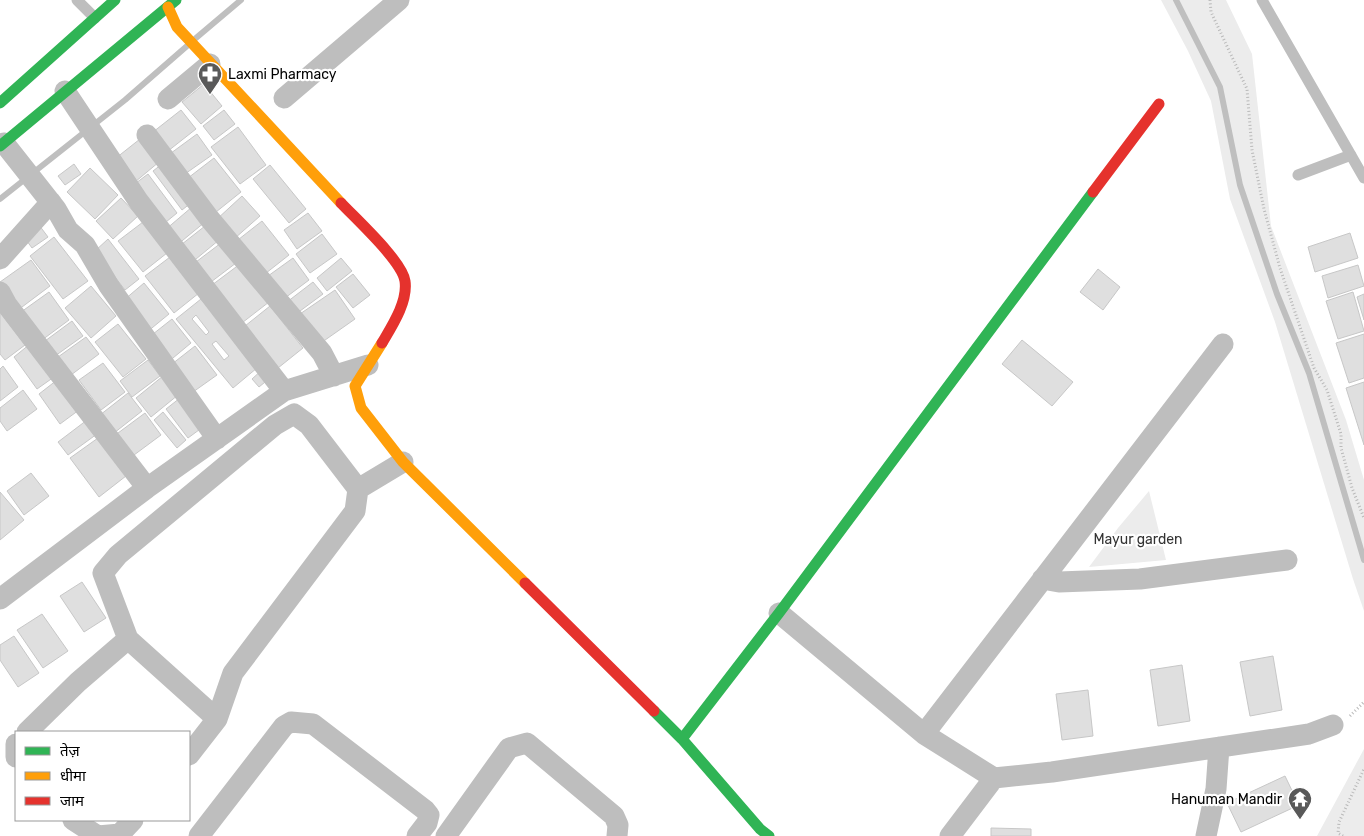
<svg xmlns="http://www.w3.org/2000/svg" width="1364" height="836" viewBox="0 0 1364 836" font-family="Rubik,'Noto Sans Devanagari',sans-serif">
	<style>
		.green { fill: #ececec }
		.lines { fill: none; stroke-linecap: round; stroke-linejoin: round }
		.stream { stroke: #bfbfbf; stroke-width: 6 }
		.building { fill: #dfdfdf; stroke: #c7c7c7; fill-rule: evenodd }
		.path { stroke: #b9b9b9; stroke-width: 3; stroke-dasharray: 1 2.5; stroke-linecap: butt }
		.lane { stroke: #bebebe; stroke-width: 11 }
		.street { stroke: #bebebe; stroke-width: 21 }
		.fast { stroke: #30b455; stroke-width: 11 }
		.slow { stroke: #ff9f0a; stroke-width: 11 }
		.jam { stroke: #e5322d; stroke-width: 11 }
		.labels { text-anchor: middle; stroke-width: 4.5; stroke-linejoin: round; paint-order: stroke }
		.poi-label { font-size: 14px; fill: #000; stroke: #fff; text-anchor: start }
		.park-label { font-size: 14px; fill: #333; stroke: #fff }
	</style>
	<rect width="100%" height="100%" fill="#fff"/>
	<path class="green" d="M1161,0h65l26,54 19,172 75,194 18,60v131l-11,-32 -78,-257 -45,-123 -19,-98 -23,-50z
		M1149,491l17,69 -77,7 29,-39z
		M1364,749v87h-47z"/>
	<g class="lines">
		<path class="stream" d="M1176,0l44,87 20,98 37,109 32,79 55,187
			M196,38l45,-38
			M0,199l125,-99 62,-54"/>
	</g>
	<path class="building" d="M204,84l18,22 -21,18 -19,-22z
		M181,110l15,19 -28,22 -15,-19z
		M224,110l11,14 -21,16 -11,-14z
		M238,127l28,38 -26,19 -29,-37z
		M197,134l15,21 -30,21 -15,-20z
		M140,139l19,23 -24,20 -19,-24z
		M214,158l27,34 -25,20 -28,-34z
		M74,164l7,10 -16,11 -7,-9z
		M162,164l29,39 -9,7 -29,-39z
		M270,165l36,44 -17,14 -36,-44z
		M90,168l28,27 -23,24 -28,-27z
		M148,174l29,39 -11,9 -30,-39z
		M242,196l18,20 -26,23 -18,-19z
		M121,198l17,18 -25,23 -17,-18z
		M192,207l13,15 -28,23 -12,-15z
		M308,213l14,18 -25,18 -13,-19z
		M262,221l27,34 -28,22 -27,-34z
		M143,222l24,31 -24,19 -25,-31z
		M39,225l9,12 -16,11 -8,-11z
		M205,226l14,14 -29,24 -13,-16z
		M1350,233l8,25 -43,14 -7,-25z
		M322,234l15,20 -27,19 -14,-19z
		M54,237l34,44 -25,18 -33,-43z
		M108,239l31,40 -14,11 -30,-39z
		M221,243l15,20 -29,22 -15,-20z
		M170,257l29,36 -25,20 -29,-37z
		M293,258l16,22 -24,18 -17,-22z
		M341,258l11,13 -25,20 -10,-13z
		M31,260l19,26 -32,24 -18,-28z
		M240,264l29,38 -31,24 -30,-38z
		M1358,265l6,21 -36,12 -6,-22z
		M1098,269l22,18 -17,23 -23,-18z
		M353,274l17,21 -17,13 -17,-21z
		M313,282l10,12 -27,20 -9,-12z
		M144,283l25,31 -22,18 -23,-32z
		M91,286l25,30 -25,22 -26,-30z
		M335,290l20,29 -37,26 -21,-29z
		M49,292l20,28 -27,20 -21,-28z
		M1353,292l11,39 -26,8 -12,-38z
		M1364,294v26l-7,-23z
		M201,299l56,69 -24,20 -57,-69zM196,315l13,17 -3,3 -14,-16zM216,341l13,15 -5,4 -12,-16z
		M270,306l33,42 -30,24 -33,-42z
		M0,312l25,33 -20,15 -5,-6z
		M172,319l19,24 -24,20 -19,-25z
		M72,321l11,15 -28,20 -10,-15z
		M118,324l28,35 -23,18 -28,-35z
		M1364,334v44l-15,5 -13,-40z
		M86,337l13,17 -28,21 -13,-18z
		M1022,340l51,42 -21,24 -50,-42z
		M30,344l24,33 -17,12 -23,-32z
		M195,346l22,29 -24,17 -21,-28z
		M148,360l12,16 -28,21 -12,-16z
		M103,363l22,29 -24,18 -22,-30z
		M3,366l15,21 -18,14v-32z
		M263,369l7,9 -11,9 -7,-8z
		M163,376l15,19 -27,22 -15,-19z
		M57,380l22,30 -19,14 -21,-30z
		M1364,382v63l-18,-57z
		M23,390l14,19 -30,22 -7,-10v-13z
		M128,393l14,18 -28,22 -14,-18z
		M180,398l23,29 -15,11 -22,-29z
		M163,412l23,28 -9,8 -23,-28z
		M145,413l16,22 -31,23 -16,-22z
		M87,420l10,14 -29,21 -10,-13z
		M98,438l28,38 -27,21 -29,-39z
		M31,473l18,23 -25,19 -17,-24z
		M0,492l24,28 -24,20z
		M82,582l24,36 -22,14 -24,-36z
		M42,614l26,37 -25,17 -26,-38z
		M14,636l25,37 -21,14 -18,-27v-15z
		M1273,656l9,54 -32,6 -10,-54z
		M1182,665l8,56 -32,5 -8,-56z
		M1088,690l5,46 -31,4 -6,-46z
		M1285,776l14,29 -58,27 -14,-29z
		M991,828l40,1v7h-40z"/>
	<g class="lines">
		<path class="path" d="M1210,0l1,12 36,77 5,61 12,59 16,59 34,100 13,22 14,44v14l11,40 12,30
			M1350,716l14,-14
			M1343,836l-5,-3 1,-11 25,-53"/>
		<path class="lane" d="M77,0l18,18
			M1262,0l102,178
			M1298,175l53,-20"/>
		<path class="street" d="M65,91l74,111 145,189
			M284,98l115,-98
			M168,99l42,-35
			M147,135l62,83 113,135 12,23
			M4,143l52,66 12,21 17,15 24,41 108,153
			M0,259l51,-57
			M0,292l7,13 140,183
			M1042,579l17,3 81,-3 147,-19
			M0,599l147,-111 137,-97 84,-26
			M779,613l145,121 70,44 58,-6 257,-38 24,-9
			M128,639l89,80
			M27,732l51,-50 50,-43 -25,-66 15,-18 157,-130 19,-11 15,11 49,64
			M924,734l299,-390
			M16,744v13
			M189,755l28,-36 16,-46 122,-162 3,-22 45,-27
			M73,820l25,16 22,-2 13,-14
			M199,836l85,-110 7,-4 22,2 112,86 4,5 -2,8 -10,13
			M446,836l63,-88 18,-5 87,73 4,9 -1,11
			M950,836l44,-58
			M1206,836l10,-47 3,-42"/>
		<path class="fast" d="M0,103l115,-103
			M0,146l176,-146
			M654,711l28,28 78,90 9,7
			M682,739l97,-126 314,-421"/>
		<path class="slow" d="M168,7l9,20 164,176
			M382,343l-27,43 6,22 42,54 122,121"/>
		<path class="jam" d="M1093,192l66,-88
			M341,203c16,17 61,58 64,78 3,21 -13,45 -23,62
			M525,583l129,128"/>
	</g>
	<defs>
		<g id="pharmacy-pin" transform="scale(1.25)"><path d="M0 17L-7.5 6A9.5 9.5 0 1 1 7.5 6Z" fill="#595959" stroke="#fff"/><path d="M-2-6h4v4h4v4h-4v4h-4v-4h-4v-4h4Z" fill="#fff"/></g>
		<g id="temple-pin" transform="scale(1.25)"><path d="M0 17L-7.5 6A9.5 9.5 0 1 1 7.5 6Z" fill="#595959" stroke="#fff"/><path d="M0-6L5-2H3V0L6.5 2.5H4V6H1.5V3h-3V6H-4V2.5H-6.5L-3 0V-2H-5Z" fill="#fff"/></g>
	</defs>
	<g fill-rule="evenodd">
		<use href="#pharmacy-pin" x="210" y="74"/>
		<use href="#temple-pin" x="1300" y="799"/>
	</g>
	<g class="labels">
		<g class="poi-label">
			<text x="228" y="79">Laxmi Pharmacy</text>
			<text x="1282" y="804" text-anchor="end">Hanuman Mandir</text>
		</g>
		<g class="park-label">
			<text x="1138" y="544">Mayur garden</text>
		</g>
	</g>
	<rect x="15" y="731" width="175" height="90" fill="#ffffff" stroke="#999999"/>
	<rect x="25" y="747" width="25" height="8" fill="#30b455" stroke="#999999"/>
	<text x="60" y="756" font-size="15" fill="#000000">तेज़</text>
	<rect x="25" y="772" width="25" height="8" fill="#ff9f0a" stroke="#999999"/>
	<text x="60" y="781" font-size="15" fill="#000000">धीमा</text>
	<rect x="25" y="797" width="25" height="8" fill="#e5322d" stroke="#999999"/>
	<text x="60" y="806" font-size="15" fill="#000000">जाम</text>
</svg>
